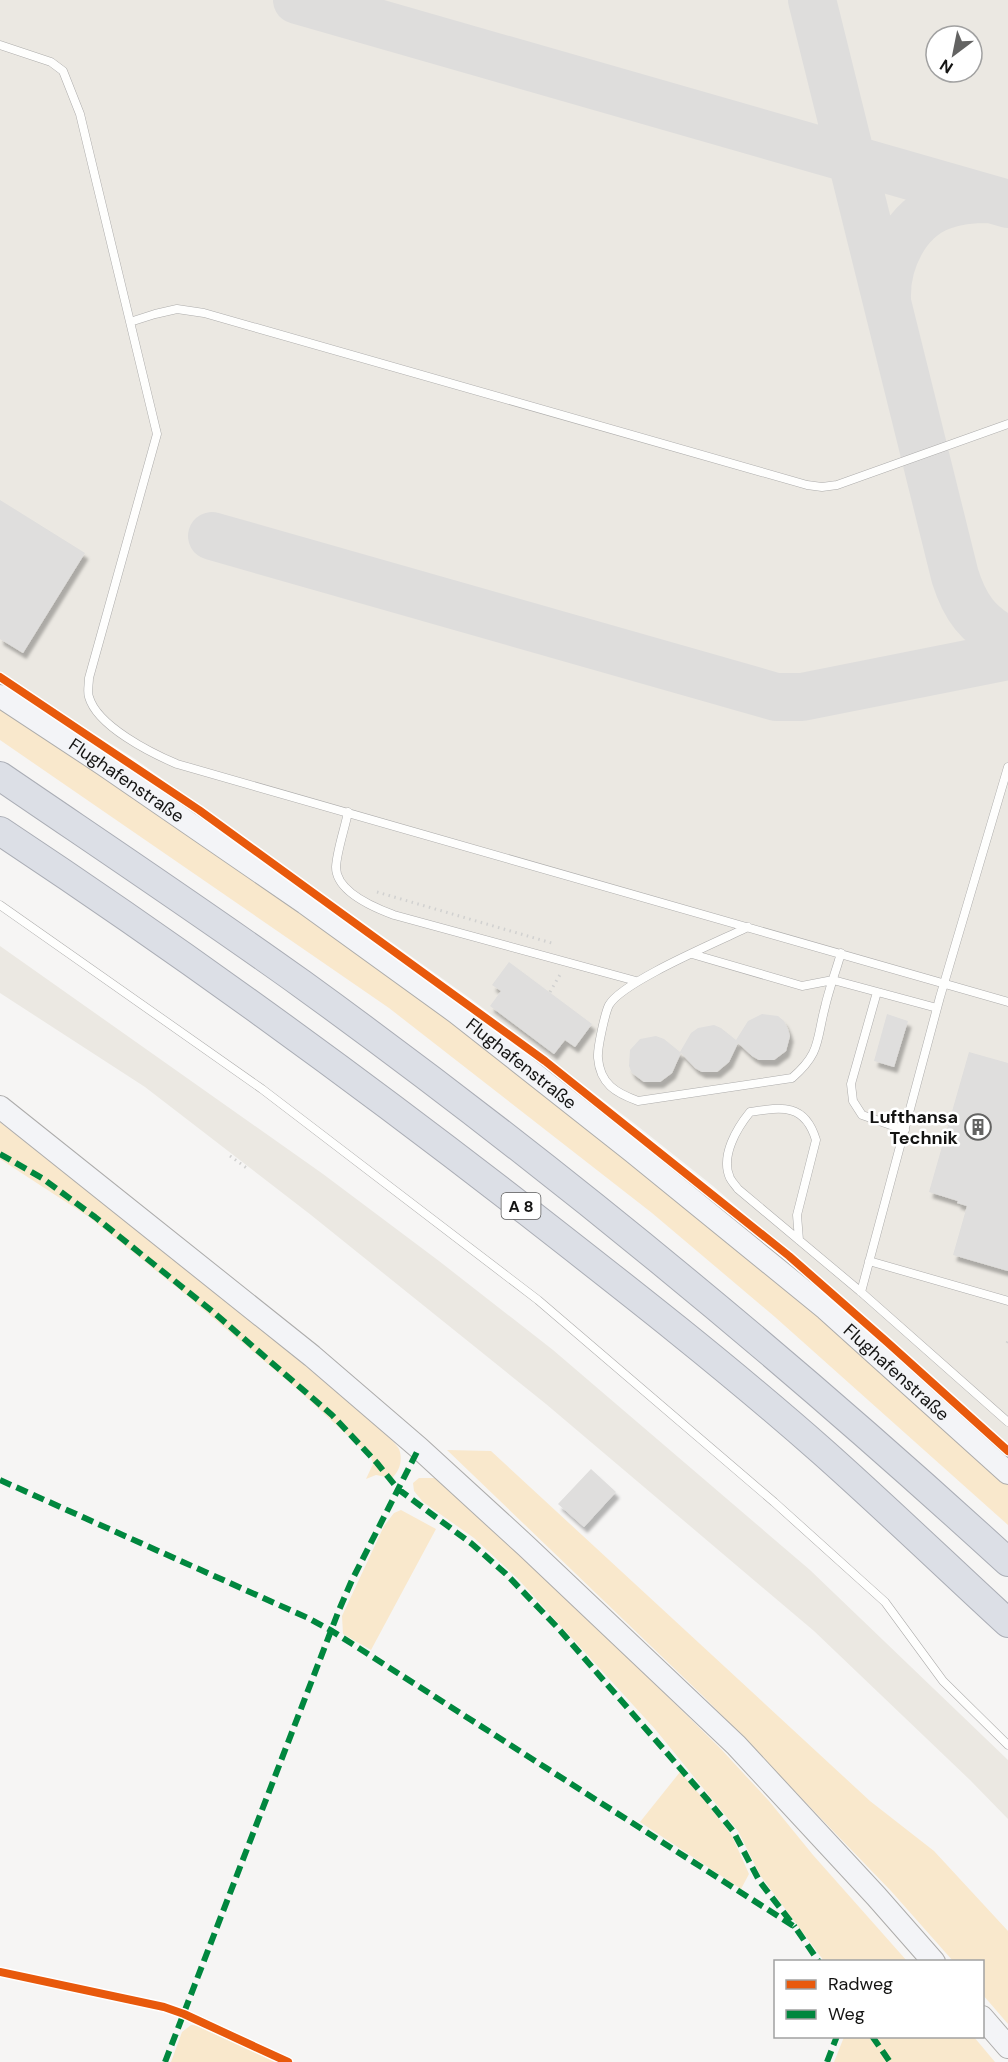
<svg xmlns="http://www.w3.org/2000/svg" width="1008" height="2062" viewBox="0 0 1008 2062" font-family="'DM Sans',sans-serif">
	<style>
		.built { fill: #ebe8e2; fill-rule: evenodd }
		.green { fill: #f9e8cc }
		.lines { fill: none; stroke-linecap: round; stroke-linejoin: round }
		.taxiway { stroke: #dedddc; stroke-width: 48 }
		.building { fill: #dfdedd; filter: url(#shadow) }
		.lane-casing { stroke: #adacab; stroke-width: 9 }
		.secondary-casing { stroke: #adacab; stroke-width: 24 }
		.highway-casing { stroke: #aaadb5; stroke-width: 30 }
		.path { stroke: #d1d1d0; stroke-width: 3; stroke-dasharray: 1.5 4.5; stroke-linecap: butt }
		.lane { stroke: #fefefd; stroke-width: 8 }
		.secondary { stroke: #f3f4f7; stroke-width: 22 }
		.highway { stroke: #dcdfe6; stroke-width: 28 }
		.quiet { stroke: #00873e; stroke-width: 6; stroke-dasharray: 12 6; stroke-linecap: butt }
		.cycleway-casing { stroke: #fff; stroke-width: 11 }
		.cycleway { stroke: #e8590c; stroke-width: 8 }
		.labels { text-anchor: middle; stroke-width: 5; stroke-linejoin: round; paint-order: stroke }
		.shield { fill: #fff; stroke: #5a5a5a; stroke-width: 1.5 }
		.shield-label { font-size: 16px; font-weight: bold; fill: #141413 }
		.street-label { font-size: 18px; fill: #141413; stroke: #fff }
		.poi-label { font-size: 18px; font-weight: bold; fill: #141413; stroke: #fff; text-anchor: end }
	</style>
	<defs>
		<filter id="shadow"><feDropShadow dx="3.5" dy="6" stdDeviation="1.5" flood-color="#0004"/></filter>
	</defs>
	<rect width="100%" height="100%" fill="#f6f5f4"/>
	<path class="built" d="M0,0h1008v1444l-295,-258 -78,-62 -164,-125 -336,-240 -135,-85zM936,36h36v36h-36z
		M0,946l323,228 116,87 114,89 257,220 198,190v59l-38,-39 -156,-149 -268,-227 -235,-189 -166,-128 -145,-94z"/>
	<path class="green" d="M0,709l152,101 274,192 294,228 201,174 87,81v40l-233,-208 -123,-104 -263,-205 -389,-268z
		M0,1122c109,86 218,171 325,260 12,10 69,56 74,67 4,10 1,22 -7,29l-16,-3 -10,4 7,-15 -2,-7 -75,-69 -111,-94 -96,-77 -89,-58z
		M447,1450l44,1 379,350 64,50 74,80v93l-25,-29 -1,-33 -29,-1 -62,-70 -187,-194z
		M419,1478h17l149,137 136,134 48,52 44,54 94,106h-83l-64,-86 -22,-44 -83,-102 -138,-151 -43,-40 -51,-36 -9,-11 -1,-8z
		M401,1510l35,19 -65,121 -28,-16 -1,-18 42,-90 10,-13z
		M680,1772l27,31 25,33 17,38 -8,15 -101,-67z
		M191,2025l13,1 77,36h-110l11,-30z
		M844,2037h130l21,25h-161z"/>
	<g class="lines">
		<path class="taxiway" d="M297,0l711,204
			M812,0l143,576c10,32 23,49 53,65
			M887,298c-1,-37 19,-79 55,-92 15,-6 31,-7 47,-7
			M212,536l564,161h26l206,-41"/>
	</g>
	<path class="building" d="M0,500l85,53 -62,100 -23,-14z
		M509,962l83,62 -17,23 -10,-7 -11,14 -64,-48 11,-15 -9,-6z
		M762,1014l16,2 6,5 4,8 2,7 -4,15 -12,9h-15l-7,-4 -14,-13 -9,19 -12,10h-15l-7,-4 -14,-15 -9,20 -12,9h-16l-12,-9 -3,-7 1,-16 10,-11 16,-3 8,3 16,13 11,-19 7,-5 16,-3 7,3 15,12 12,-19z
		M887,1014l21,7 -14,46 -20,-6z
		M969,1052l39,11v208l-55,-16 14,-49 -10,-3 1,-2 -29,-9z
		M591,1469l25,23 -32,35 -26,-23z"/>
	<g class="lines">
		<g class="lane-casing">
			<path id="lane" d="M0,45l51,17 12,9 17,43 77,320 -68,244c0,6 -2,14 0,19 8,29 62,56 88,67l831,238
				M130,322l25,-8 22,-5 27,4 603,172 15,2 15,-2 171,-61
				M348,812c-3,16 -11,38 -12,55 0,25 39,41 58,48l242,66
				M0,905l262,184 276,211 236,202 111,100 58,79 65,64
				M748,927c-28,14 -125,54 -139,78 -4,8 -12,44 -11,53 2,26 18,35 40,43l154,-23c29,-25 24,-37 33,-71 4,-18 11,-36 16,-54
				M692,954l110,32 31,-6 104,28
				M877,992l-26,92 2,17 9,14 43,15
				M799,1240l-2,-25 19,-75c-11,-37 -34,-33 -66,-28 -13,16 -30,44 -20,66 2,4 6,8 8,11l123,103 147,130
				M869,1261l139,40
				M861,1292l79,-295 68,-230"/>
		</g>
		<g class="secondary-casing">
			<g id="secondary">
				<path id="s1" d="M0,696l103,68 202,139 152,110 175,138 194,158 182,164"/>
				<path d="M0,1107l312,249 107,92 107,98 210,199 140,151 58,66"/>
				<path d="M982,2017l26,30"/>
			</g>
		</g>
		<g class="highway-casing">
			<path id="highway" d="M0,776c101,69 203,137 302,208 247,179 481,372 706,578
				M0,831c181,120 357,248 528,381 100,78 200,156 295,240 63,56 123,114 185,171"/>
		</g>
		<path class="path" d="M377,892l178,52
			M550,992l11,-19
			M230,1156l18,13
			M1007,1343l1,-2"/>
		<use href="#lane" class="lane"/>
		<use href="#secondary" class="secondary"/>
		<use href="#highway" class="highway"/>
		<path class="quiet" d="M0,1154l42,24 53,39 117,94 120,104 45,48 21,26 74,55 34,30 52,54 149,171 26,32 27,51 35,45
			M0,1480l308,138 24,13 463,296 24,35
			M872,2036l18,26
			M165,2062l174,-452 13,-30 67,-132
			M827,2062l10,-26"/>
		<g class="cycleway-casing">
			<path id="cycleway" d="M0,677l199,133 346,251 244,195 98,86 121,109
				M0,1972l164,35 20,7 104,48"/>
		</g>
		<use href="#cycleway" class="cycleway"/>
	</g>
	<defs>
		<g id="building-ring" transform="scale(1.35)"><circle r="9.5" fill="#fff" stroke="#636362" stroke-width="1.5"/><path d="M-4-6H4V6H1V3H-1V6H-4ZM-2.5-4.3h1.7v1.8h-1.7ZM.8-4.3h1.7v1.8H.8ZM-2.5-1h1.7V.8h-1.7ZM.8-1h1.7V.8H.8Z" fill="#636362"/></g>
	</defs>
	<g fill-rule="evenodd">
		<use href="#building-ring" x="978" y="1127"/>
	</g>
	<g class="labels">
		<rect class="shield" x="501.5" y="1193" width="39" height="26" rx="4.5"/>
		<g class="shield-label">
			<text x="521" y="1212">A 8</text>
		</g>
		<g class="street-label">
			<text dy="6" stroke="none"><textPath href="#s1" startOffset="152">Flughafenstraße</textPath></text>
			<text dy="6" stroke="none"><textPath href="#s1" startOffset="638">Flughafenstraße</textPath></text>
			<text dy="6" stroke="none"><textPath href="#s1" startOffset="1124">Flughafenstraße</textPath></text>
		</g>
		<g class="poi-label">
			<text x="958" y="1123">Lufthansa<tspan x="958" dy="21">Technik</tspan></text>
		</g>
	</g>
	<rect x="774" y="1960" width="210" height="78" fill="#ffffff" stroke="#a1a1a1" stroke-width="1.5"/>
	<rect x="786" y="1980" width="30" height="9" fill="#e8590c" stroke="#a1a1a1" stroke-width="1.5"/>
	<text x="828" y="1990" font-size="18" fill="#141413">Radweg</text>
	<rect x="786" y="2010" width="30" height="9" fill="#00873e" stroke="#a1a1a1" stroke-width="1.5"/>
	<text x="828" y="2020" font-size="18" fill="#141413">Weg</text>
	<g transform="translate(954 54) rotate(212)"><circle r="28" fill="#ffffff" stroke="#a1a1a1" stroke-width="1.5"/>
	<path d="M0-4.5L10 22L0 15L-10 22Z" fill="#636362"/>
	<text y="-9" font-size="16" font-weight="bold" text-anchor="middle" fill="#141413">N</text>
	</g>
</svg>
